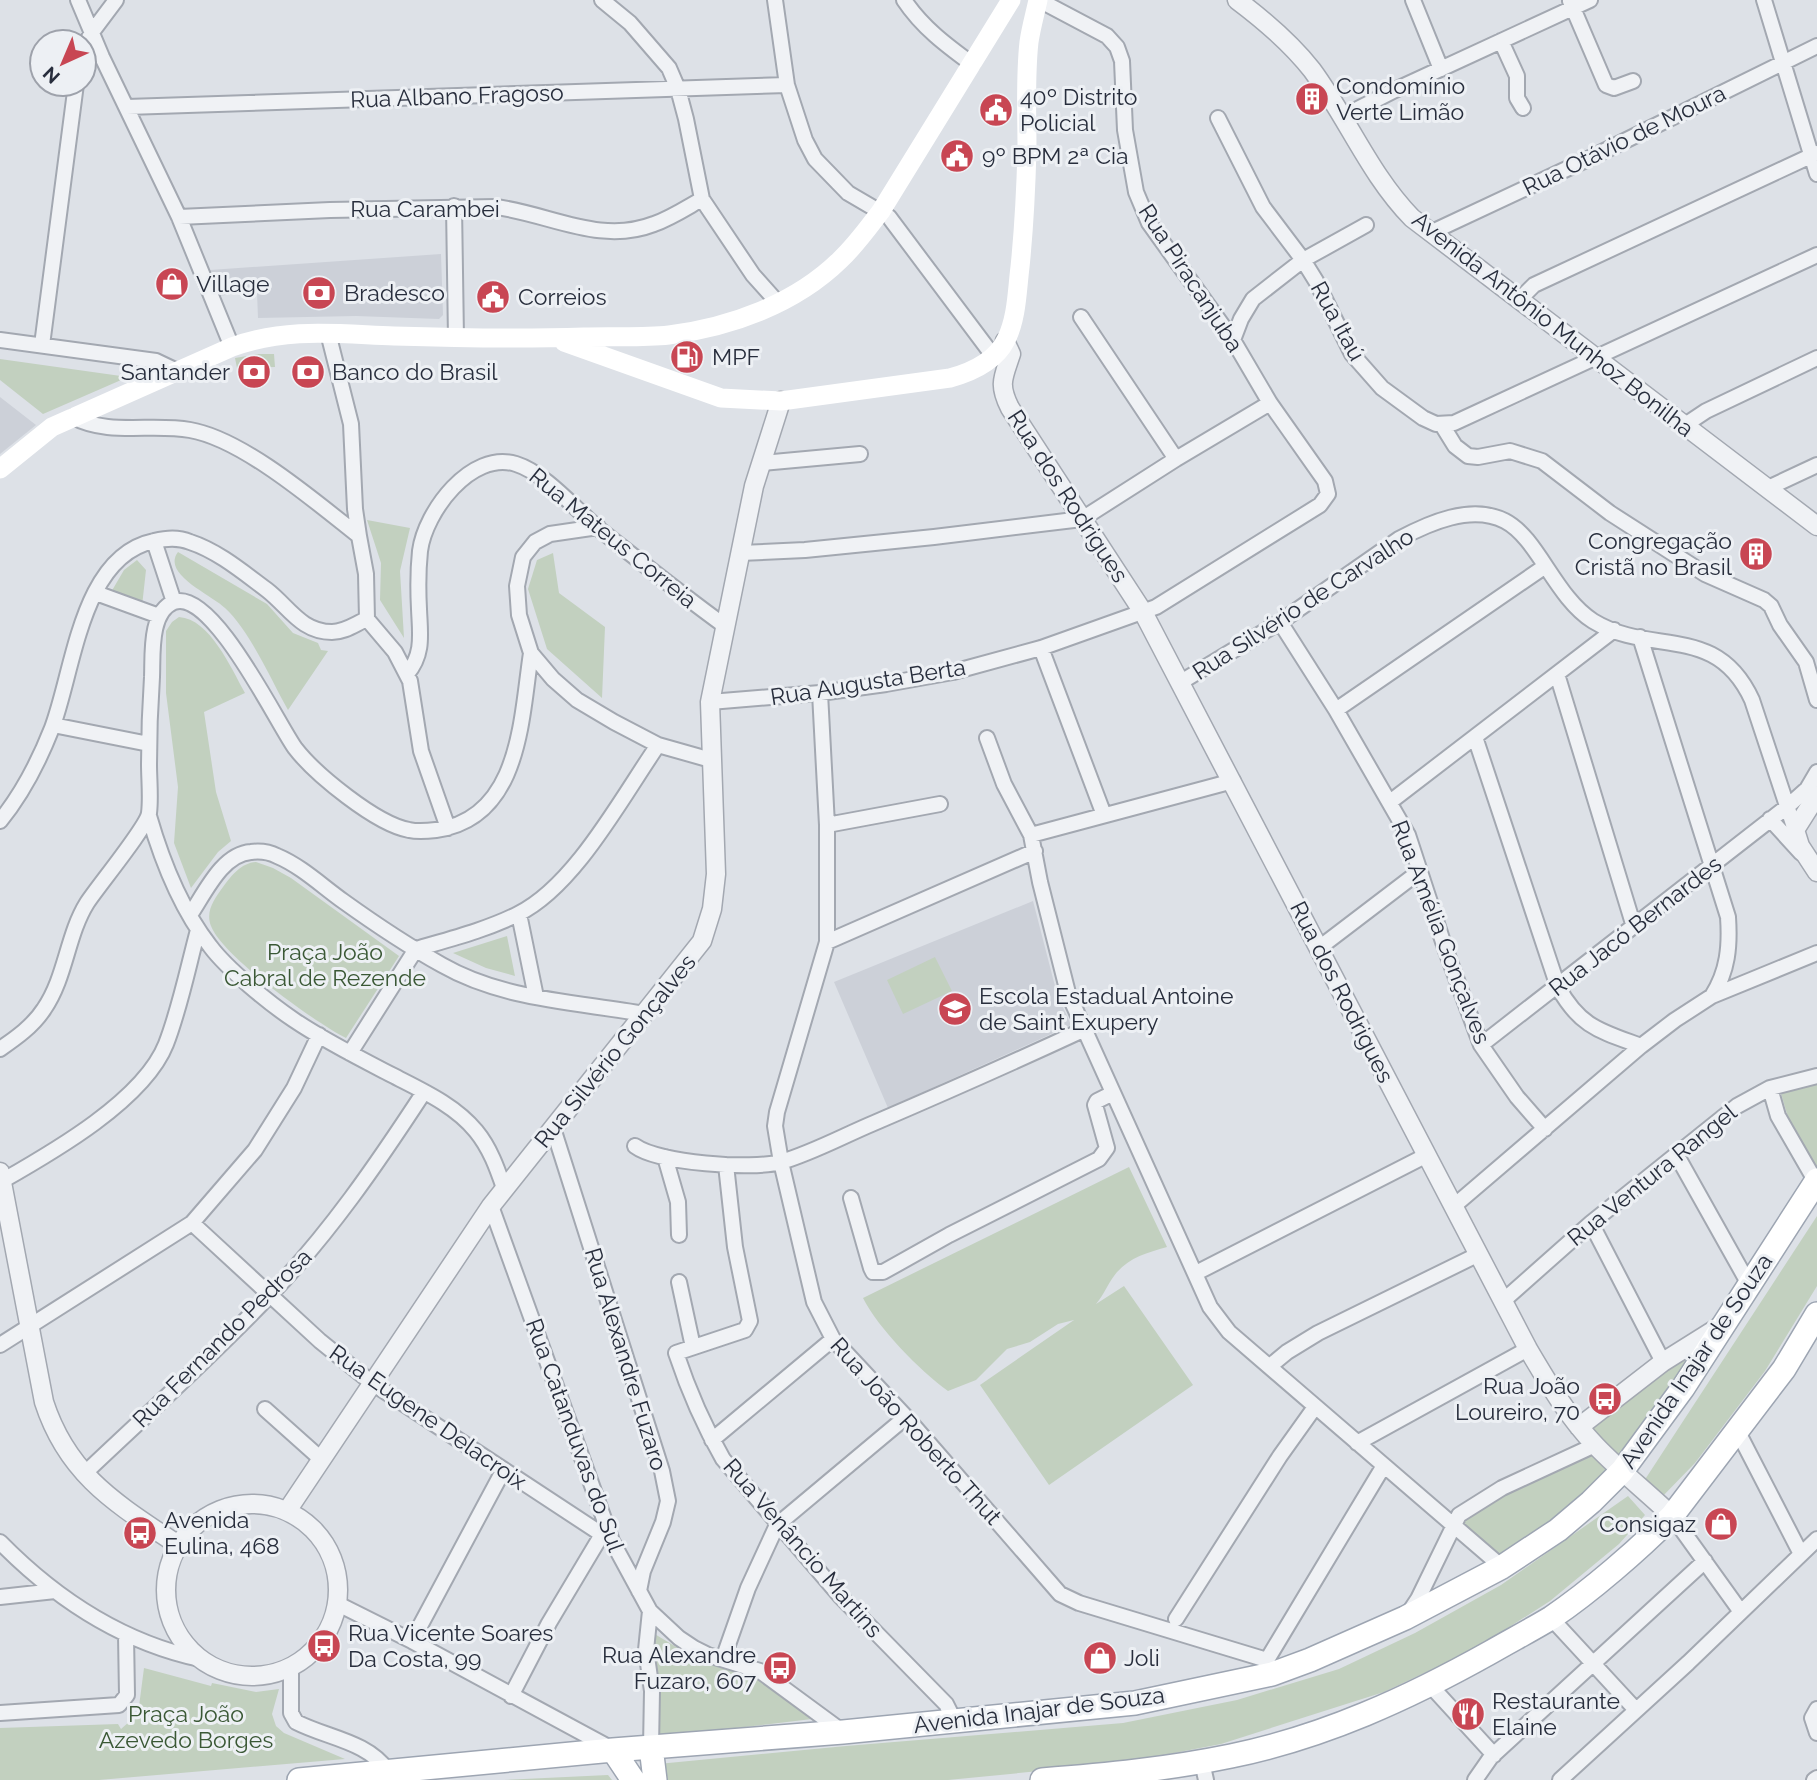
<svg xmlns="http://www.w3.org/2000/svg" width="1817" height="1780" viewBox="0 0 1817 1780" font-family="Raleway,sans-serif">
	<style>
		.built { fill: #ccd0d8 }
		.green { fill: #c2d0bf }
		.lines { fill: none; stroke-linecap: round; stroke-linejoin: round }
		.minor-casing { stroke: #a3a8b1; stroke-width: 18 }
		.tertiary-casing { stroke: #a3a8b1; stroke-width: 21 }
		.primary-casing { stroke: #9da5b2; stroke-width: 26 }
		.minor { stroke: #f0f2f5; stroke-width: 14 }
		.tertiary { stroke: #f0f2f5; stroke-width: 18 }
		.secondary { stroke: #fff; stroke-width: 19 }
		.primary { stroke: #fff; stroke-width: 23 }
		.labels { text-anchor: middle; stroke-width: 6; stroke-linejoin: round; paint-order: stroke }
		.poi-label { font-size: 23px; fill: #282e3d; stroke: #edf0f4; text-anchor: start }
		.street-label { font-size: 23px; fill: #282e3d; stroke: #edf0f4 }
		.park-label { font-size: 23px; fill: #3a5835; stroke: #edf0f4 }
	</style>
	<rect width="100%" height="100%" fill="#dde1e7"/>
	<path class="built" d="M441,254l2,61 -4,4 -83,-3 -98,2 -1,-26 -41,4 -6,-26z
		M0,397l36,28 -36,29z
		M1033,901l24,93 14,31 -183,83 -54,-126z"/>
	<path class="green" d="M259,354h15l1,13 -38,1 -2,-10z
		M0,359l128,18 -85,37 -43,-34z
		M367,520l43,8 -10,43 4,67 -24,-38 1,-37z
		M178,552l89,52 26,29 25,10 3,7 7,1 -40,59c-17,-30 -38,-79 -63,-102 -13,-13 -64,-34 -47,-56z
		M553,553l6,40 46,34 -3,71 -55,-49 -19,-60 9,-29z
		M137,560l9,10 -4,36 -32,-12 14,-24z
		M179,617c31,2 52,51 66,76l-41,19 12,80 15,49 -13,11 -27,36 -17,-45 4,-56 -12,-94v-62l6,-9z
		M256,862l17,6 18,10 108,78 -53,82c-30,-15 -124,-82 -135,-112 -6,-15 4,-28 12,-39 9,-12 18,-24 33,-25z
		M507,936l8,40 -29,-8 -33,-15z
		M935,957l17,34 -49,23 -16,-34z
		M1817,1083v88l-25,-40 -12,-41z
		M1129,1167l38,80c-21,6 -40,11 -53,29 -7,9 -10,19 -18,28l28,-18 69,99 -144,100 -69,-100 94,-65 -16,4 -28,18 -23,7 -31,31 -28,11c-28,-20 -70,-63 -85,-93z
		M1817,1216v70l-52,85 -70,92 -34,35 -17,-17z
		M1686,1358l-3,14 -64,84 -14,-7 -16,-17 6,-9 77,-58z
		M1595,1445l22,30 -115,92 -47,-42 5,-9z
		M1628,1496l17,19 -26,29 -69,57 -75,48 -91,43 -163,52 -99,19 -174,17h-285l-5,-16 188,-18 277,-23 114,-23 102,-31 76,-36 86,-48z
		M653,1633l50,30 53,9 56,47 -152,18c-2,-14 0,-27 -1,-40 -2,-22 -8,-42 -6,-64z
		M144,1668l67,18 1,-3 44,9 23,-3 -7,25 4,12 8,7 61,26 -246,21h-99v-52l118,-4 3,5 17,-15z
		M608,1775l4,5h-108z"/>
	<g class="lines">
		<g class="minor-casing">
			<path id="minor" d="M78,0l24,57 77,160 53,130
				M602,0l28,23 39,45 9,21 8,30 16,80 51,76 25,28
				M775,0l12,85 18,55 10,19 33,34 41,24 105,140
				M904,0c18,27 42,45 68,64
				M1413,0l28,69
				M1764,0l53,174
				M1570,1l36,84 8,3 19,-7
				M1501,41l16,35v22l6,10
				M84,47l8,-15 24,-32
				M127,107l660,-22
				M1342,117l53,-27 195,-90
				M1218,118l45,89 40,53 13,21 36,73 30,34 41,30 13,6 18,-1 363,-168
				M454,206l2,132
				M179,217l151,-7 166,-3c54,7 104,38 158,17 17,-6 32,-16 48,-25
				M1430,233l160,-75 227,-112
				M1520,299l14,-14 283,-132
				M1081,317l95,142
				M328,333l23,91 4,85 4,27
				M0,340l156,21 21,10
				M1233,340l8,-21 12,-20 50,-39 63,-35
				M42,345l34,-261
				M1442,425l13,21 13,10 10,1 32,-6 32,10 68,52 95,61 59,26 7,6 9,19 26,37 11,38
				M1685,425l21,-14 111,-53
				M762,463l98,-9
				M1768,488l49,-23
				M598,527l-48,7 -15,8 -12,15 -6,29 2,29 12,38 22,26 24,21 37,22 44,23 53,15
				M154,541l20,61
				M740,553l65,-3 129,-13 148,-18 94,-60 94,-56
				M96,593l63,23
				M367,619l28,33 15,29 11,70 27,77
				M1280,622l56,88 72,125 37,113 36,97 36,52 28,32
				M1640,637l88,280c2,29 0,54 -16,79
				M1041,648l63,167
				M407,674c17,-20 13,-40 12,-65 -1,-19 -1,-39 1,-58 5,-39 51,-101 96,-87 29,9 59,45 83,65 42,33 83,66 126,97
				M1557,674l77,253
				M1181,682l99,-60 119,-83c30,-16 72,-35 106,-18 33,17 50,76 88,100 59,36 123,1 159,79l43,130
				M820,693l7,132v117l-50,170 -2,14 6,36 33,140 19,37 73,78 154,177 19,9 188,57 5,14
				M710,702l110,-9 66,-9 67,-12 88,-24 115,-41 164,-102 8,-11 -3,-13 -55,-78 -37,-63 -84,-117 -13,-31 -11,-62 -3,-69 -5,-14 -10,-11 -68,-36
				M1336,710l208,-143
				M53,725l96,19
				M1475,737l83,250c22,40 42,44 83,59
				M987,738l17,46 27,51 9,47 28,111 142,314 19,25 273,235
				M1390,802l224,-172
				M149,816c13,45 32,93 61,130 17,23 60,58 84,74 31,21 65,38 98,55 29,15 63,30 84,56 14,17 21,37 28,57
				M1770,819l31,34
				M0,821c23,-28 39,-60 52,-93 22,-58 29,-172 102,-187 13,-3 24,-4 36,1 28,9 54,31 77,48 22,17 34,42 65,42 13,0 23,-8 35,-13l-1,-45 -7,-38c-42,-33 -116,-97 -169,-106 -39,-7 -81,6 -117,-13
				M827,825l113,-21
				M1031,835l202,-54
				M519,914l17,83
				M190,915c15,-22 32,-61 61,-63 8,-1 18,0 26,4 24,10 45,30 66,45 32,23 65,45 99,64 61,35 135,37 202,49
				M827,942l208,-91
				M1319,948l101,-77
				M416,949c34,-10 70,-19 102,-35 57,-28 104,-117 140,-169
				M1481,1045l307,-239 19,-17 10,-17
				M0,1049c16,-11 33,-23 44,-40 22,-32 23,-74 43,-106 11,-17 60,-76 62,-90 2,-15 0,-33 0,-49 0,-29 1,-58 3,-87 1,-22 -3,-65 22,-75 38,-14 102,119 121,146 20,26 81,76 114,82 9,2 19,1 27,0 85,-12 85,-112 95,-177
				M350,1053l66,-104
				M1770,1088l8,28 38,66
				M553,1128l109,343 6,30 -5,21 -20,49 -4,20
				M635,1146c23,17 117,24 146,16 31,-9 62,-26 93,-39 70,-30 140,-61 209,-93
				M1676,1154l74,132
				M665,1157l13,45 1,33
				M726,1165l9,82 15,74 -5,9 -69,23c12,36 28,73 47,106l117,137 106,108 8,16
				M2,1181c51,-29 142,-81 164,-137 14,-36 22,-77 32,-114
				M851,1198l20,70 2,4h10l66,-37 150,-76 8,-11 -12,-43 2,-4 16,-8
				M491,1206l121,335 38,70 29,27 15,10 14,7 52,16 83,61
				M1454,1206l187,-160 34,-26 37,-24 105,-43
				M192,1223l128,118 52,42 240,158
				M1591,1223l72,139
				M1196,1273l231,-118
				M679,1282l14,65
				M1503,1301l88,-78 146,-117 33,-18 47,-12
				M0,1345l192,-122 63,-73 39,-62 25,-53
				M1270,1366l17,-14 31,-19 161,-79
				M265,1409l56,50
				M1738,1432l63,122
				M712,1440l121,-101
				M1357,1443l171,-94
				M84,1474c62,-59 126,-116 185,-178 60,-62 108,-132 155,-204
				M1672,1516l69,96
				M0,1542c56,57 121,100 200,117
				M0,1597l55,-6
				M338,1604l74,37 200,108
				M650,1611l-4,39 6,41 -1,56
				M1408,1614l10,-15 41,-84 43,-27 93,-43
				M1551,1618l85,92
				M1176,1619l104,-163 35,-49
				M412,1641l91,-170
				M723,1659l25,-71 29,-63 129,-108
				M1267,1660l116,-193
				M291,1668v45l5,9c31,16 71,19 92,49
				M1430,1685l64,70
				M511,1696l38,-73 52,-87
				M1817,1709l-5,9 5,15
				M0,1713l119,-8 8,-10 -1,-60
				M1202,1762l4,18
				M1475,1780l16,-23 214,-196
				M1560,1780l128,-117 129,-124
				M1814,1780l3,-2"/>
		</g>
		<g class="tertiary-casing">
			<path id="tertiary" d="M1237,0c28,21 53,42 75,70 36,49 58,105 100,148l405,308
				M1005,341l6,13c-8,24 -13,30 -1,54l133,204 385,737c20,34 40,68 68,97 24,25 51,46 76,70
				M1817,795l-22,35 5,16 17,26
				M0,1172l44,230c24,74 73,102 134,143
				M1579,1427l84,-65 59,-37
				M166 1590a86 86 0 1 1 172 0a86 86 0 1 1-172 0Z
				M287,1511l204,-305 211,-265 10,-32 4,-35 -6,-172 44,-216 27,-85"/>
		</g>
		<g class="primary-casing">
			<path id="primary" d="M651,1747l4,33
				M613,1750l20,30
				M299,1780l314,-30 230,-18 292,-29 137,-29 38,-14 95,-42 97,-51 56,-37 33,-28 31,-31 61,-83 134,-208
				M1042,1780c64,-5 126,-11 189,-24 93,-19 178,-58 260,-104 19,-11 40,-22 60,-34 40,-27 87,-68 121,-102l112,-147 33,-55"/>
		</g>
		<use href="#minor" class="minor"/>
		<use href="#tertiary" class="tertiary"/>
		<path class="secondary" d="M564,342l157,56 60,3 169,-23c22,-6 45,-16 56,-38 11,-22 11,-49 14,-73 4,-39 6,-79 7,-118 0,-36 -2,-71 2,-107 2,-14 6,-28 9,-42
			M0,469l52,-42 180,-80c55,-20 105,-13 162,-11 64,2 127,3 190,1 28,-1 57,1 85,-2 62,-8 126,-31 171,-75 16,-15 28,-32 41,-49l130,-211"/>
		<use href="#primary" class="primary"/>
	</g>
	<defs>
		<g id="building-disc" transform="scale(1.75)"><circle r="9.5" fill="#c84653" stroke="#edf0f4"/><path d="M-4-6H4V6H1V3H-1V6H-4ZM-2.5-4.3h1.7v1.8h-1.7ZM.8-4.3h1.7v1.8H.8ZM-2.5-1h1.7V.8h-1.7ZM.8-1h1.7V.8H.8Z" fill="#fff"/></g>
		<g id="civic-disc" transform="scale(1.75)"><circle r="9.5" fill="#c84653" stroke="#edf0f4"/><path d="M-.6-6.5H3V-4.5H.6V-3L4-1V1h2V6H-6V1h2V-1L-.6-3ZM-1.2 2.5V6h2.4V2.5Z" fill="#fff"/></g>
		<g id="shop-disc" transform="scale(1.75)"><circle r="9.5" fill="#c84653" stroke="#edf0f4"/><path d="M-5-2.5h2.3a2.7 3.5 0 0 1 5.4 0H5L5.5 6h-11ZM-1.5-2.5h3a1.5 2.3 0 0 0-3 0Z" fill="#fff"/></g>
		<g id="bank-disc" transform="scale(1.75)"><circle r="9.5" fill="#c84653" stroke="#edf0f4"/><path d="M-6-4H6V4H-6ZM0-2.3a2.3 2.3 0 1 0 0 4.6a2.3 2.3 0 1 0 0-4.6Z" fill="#fff"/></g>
		<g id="fuel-disc" transform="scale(1.75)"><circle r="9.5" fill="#c84653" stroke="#edf0f4"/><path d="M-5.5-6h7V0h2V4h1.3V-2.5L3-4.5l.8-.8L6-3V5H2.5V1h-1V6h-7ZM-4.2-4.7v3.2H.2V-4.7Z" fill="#fff"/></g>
		<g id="school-disc" transform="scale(1.75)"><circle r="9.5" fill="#c84653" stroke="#edf0f4"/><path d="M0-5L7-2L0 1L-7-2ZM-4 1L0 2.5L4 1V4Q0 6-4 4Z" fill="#fff"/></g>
		<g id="bus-disc" transform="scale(1.75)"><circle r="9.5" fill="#c84653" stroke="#edf0f4"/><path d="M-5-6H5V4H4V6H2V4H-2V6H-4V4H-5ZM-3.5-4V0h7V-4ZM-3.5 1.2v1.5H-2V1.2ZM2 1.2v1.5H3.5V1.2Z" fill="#fff"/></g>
		<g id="restaurant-disc" transform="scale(1.75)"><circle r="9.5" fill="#c84653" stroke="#edf0f4"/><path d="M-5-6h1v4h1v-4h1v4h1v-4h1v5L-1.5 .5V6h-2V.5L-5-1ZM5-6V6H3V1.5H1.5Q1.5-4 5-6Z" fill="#fff"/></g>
	</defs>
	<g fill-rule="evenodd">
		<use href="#building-disc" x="1312" y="99"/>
		<use href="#civic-disc" x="996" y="110"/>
		<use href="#civic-disc" x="957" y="156"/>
		<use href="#shop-disc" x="172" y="284"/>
		<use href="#bank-disc" x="319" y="293"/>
		<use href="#civic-disc" x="493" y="297"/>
		<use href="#fuel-disc" x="687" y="357"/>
		<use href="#bank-disc" x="254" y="372"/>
		<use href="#bank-disc" x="308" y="372"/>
		<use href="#building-disc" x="1756" y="554"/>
		<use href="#school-disc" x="955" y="1009"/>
		<use href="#bus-disc" x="1605" y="1399"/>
		<use href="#shop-disc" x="1721" y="1524"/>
		<use href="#bus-disc" x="140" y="1533"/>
		<use href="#bus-disc" x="324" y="1646"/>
		<use href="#shop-disc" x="1100" y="1658"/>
		<use href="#bus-disc" x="780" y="1668"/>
		<use href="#restaurant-disc" x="1468" y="1714"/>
	</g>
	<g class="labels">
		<g class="poi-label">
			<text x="1336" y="94">Condomínio<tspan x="1336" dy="26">Verte Limão</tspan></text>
			<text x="1020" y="105">40º Distrito<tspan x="1020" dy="26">Policial</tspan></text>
			<text x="982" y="164">9º BPM 2ª Cia</text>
			<text x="196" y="292">Village</text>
			<text x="344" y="301">Bradesco</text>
			<text x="518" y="305">Correios</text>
			<text x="712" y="365">MPF</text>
			<text x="230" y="380" text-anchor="end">Santander</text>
			<text x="332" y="380">Banco do Brasil</text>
			<text x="1732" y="549" text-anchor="end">Congregação<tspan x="1732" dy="26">Cristã no Brasil</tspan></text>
			<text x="979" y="1004">Escola Estadual Antoine<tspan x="979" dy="26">de Saint Exupery</tspan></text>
			<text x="1580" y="1394" text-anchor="end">Rua João<tspan x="1580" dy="26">Loureiro, 70</tspan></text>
			<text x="164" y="1528">Avenida<tspan x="164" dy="26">Eulina, 468</tspan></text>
			<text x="1696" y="1532" text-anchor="end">Consigaz</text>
			<text x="348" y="1641">Rua Vicente Soares<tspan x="348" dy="26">Da Costa, 99</tspan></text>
			<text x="756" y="1663" text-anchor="end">Rua Alexandre<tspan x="756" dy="26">Fuzaro, 607</tspan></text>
			<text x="1124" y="1666">Joli</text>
			<text x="1492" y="1709">Restaurante<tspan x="1492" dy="26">Elaine</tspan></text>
		</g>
		<g class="street-label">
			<text transform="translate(457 96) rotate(-2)" y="8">Rua Albano Fragoso</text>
			<text transform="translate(1624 140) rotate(-26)" y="8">Rua Otávio de Moura</text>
			<text x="425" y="217">Rua Carambei</text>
			<text transform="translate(1191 278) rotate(57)" y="8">Rua Piracanjuba</text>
			<text transform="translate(1338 321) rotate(61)" y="8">Rua Itaú</text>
			<text transform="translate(1553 324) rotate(38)" y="8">Avenida Antônio Munhoz Bonilha</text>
			<text transform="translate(1068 496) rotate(57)" y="8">Rua dos Rodrigues</text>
			<text transform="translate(613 538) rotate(39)" y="8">Rua Mateus Correia</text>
			<text transform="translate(1303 604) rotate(-33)" y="8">Rua Silvério de Carvalho</text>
			<text transform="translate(868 682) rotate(-9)" y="8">Rua Augusta Berta</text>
			<text transform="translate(1635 926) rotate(-38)" y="8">Rua Jacó Bernardes</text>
			<text transform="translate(1441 932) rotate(69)" y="8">Rua Amélia Gonçalves</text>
			<text transform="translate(1342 992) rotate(63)" y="8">Rua dos Rodrigues</text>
			<text transform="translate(615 1051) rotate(-51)" y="8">Rua Silvério Gonçalves</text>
			<text transform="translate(1652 1175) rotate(-39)" y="8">Rua Ventura Rangel</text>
			<text transform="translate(222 1338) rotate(-45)" y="8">Rua Fernando Pedrosa</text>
			<text transform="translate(626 1359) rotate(73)" y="8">Rua Alexandre Fuzaro</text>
			<text transform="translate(1696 1361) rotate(-56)" y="8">Avenida Inajar de Souza</text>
			<text transform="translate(428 1417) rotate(35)" y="8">Rua Eugene Delacroix</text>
			<text transform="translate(916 1431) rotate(48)" y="8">Rua João Roberto Thut</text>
			<text transform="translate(575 1435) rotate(70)" y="8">Rua Catanduvas do Sul</text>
			<text transform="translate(803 1548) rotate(49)" y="8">Rua Venâncio Martins</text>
			<text transform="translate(1039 1710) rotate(-7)" y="8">Avenida Inajar de Souza</text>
		</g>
		<g class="park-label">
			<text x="325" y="960">Praça João<tspan x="325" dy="26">Cabral de Rezende</tspan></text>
			<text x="186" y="1722">Praça João<tspan x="186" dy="26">Azevedo Borges</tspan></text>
		</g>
	</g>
	<g transform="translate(63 63) rotate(224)"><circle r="33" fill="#edf0f4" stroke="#9ea2ab" stroke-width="2"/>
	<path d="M0-5L12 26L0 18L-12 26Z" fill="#c84653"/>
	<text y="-10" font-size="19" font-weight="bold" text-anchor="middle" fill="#282e3d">N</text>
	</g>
</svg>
